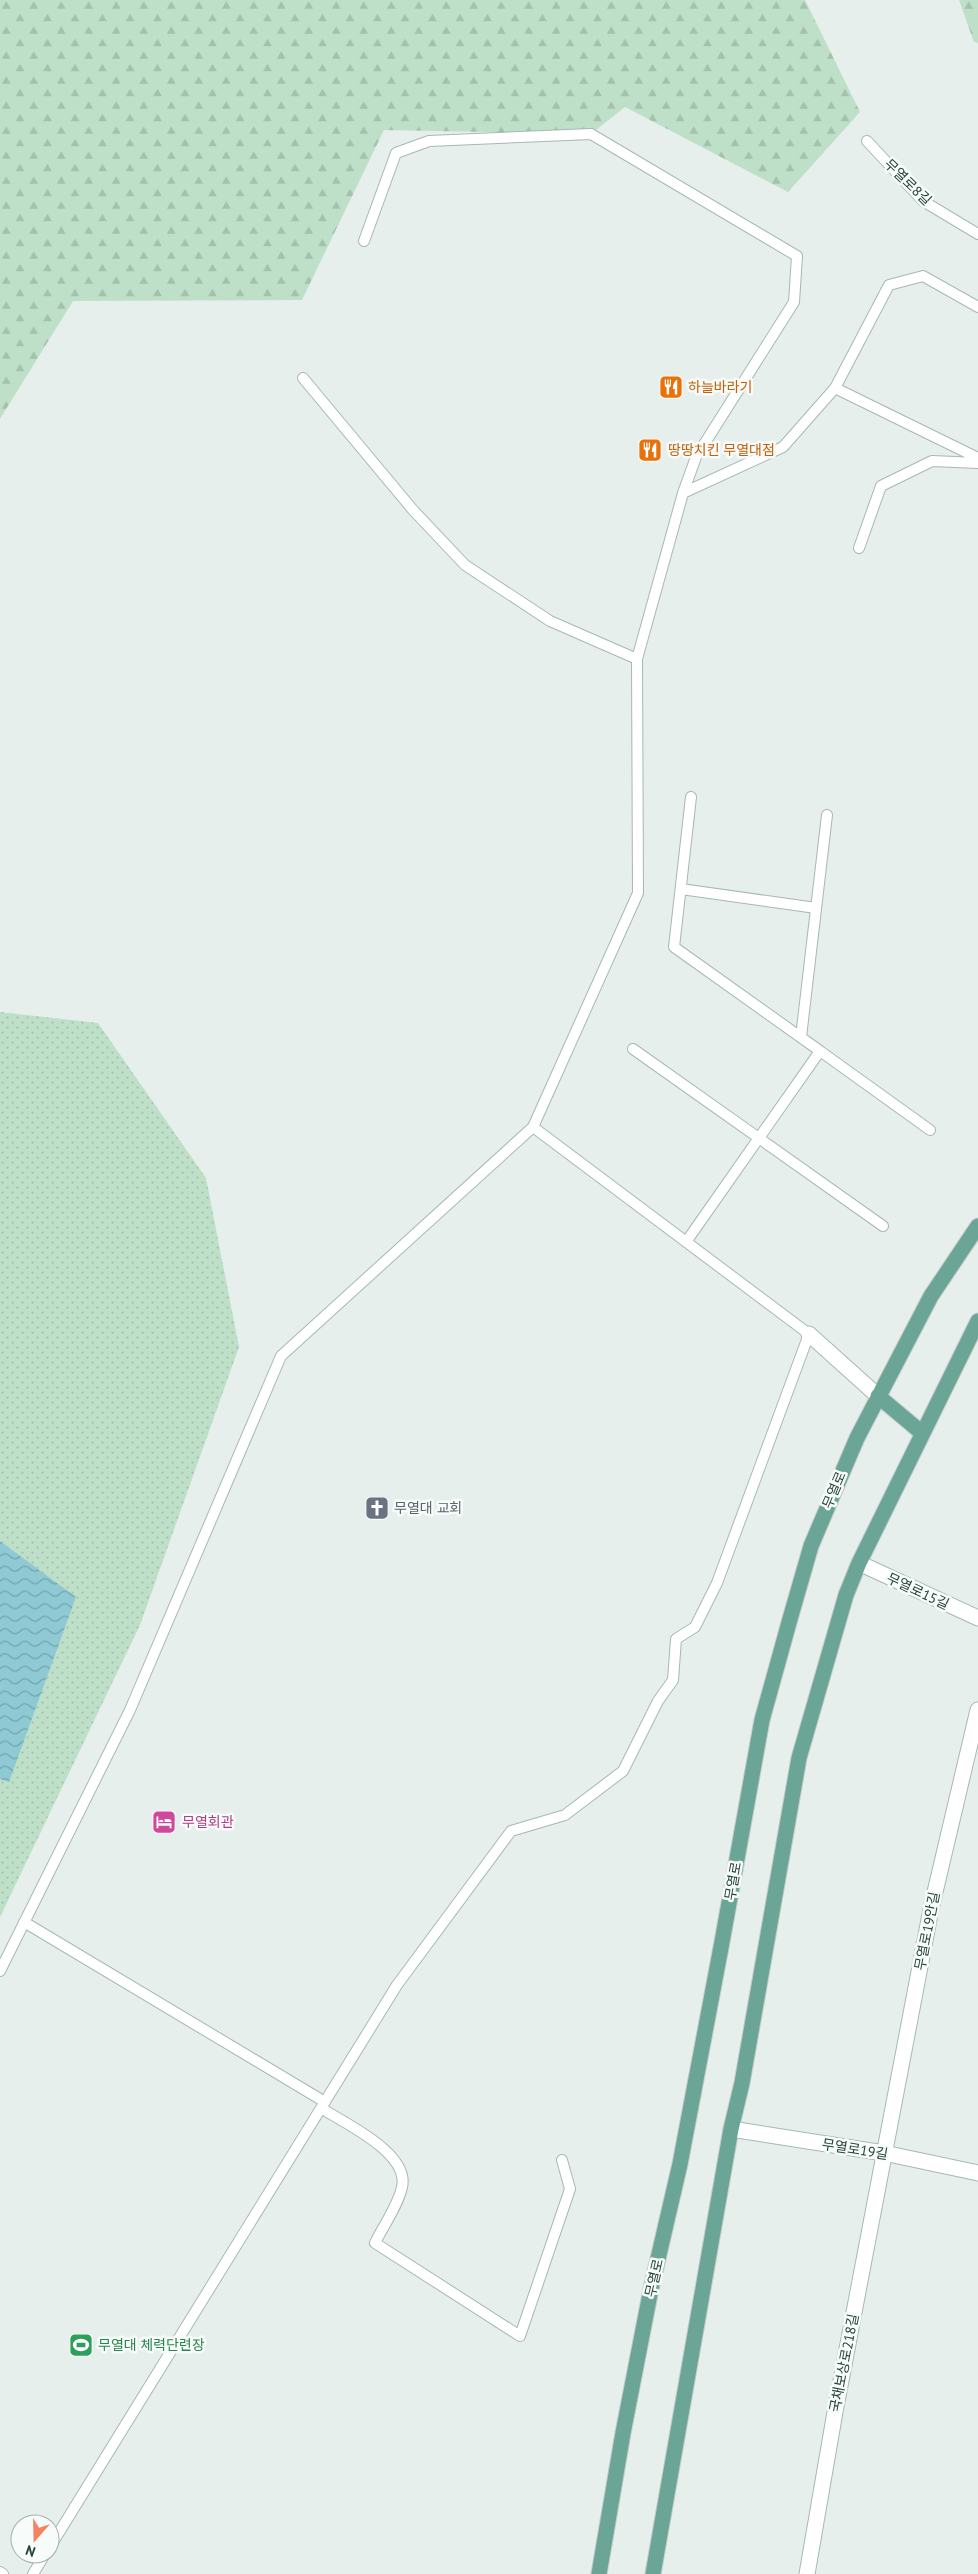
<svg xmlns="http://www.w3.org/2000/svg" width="978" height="2574" viewBox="0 0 978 2574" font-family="'PT Sans','Noto Sans KR',sans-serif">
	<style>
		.grass { fill: url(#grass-dots) }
		.forest { fill: url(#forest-firs) }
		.water { fill: url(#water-waves) }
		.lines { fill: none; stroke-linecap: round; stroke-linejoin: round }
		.lane-casing { stroke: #a8b8b2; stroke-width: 12 }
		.street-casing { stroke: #a8b8b2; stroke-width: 17 }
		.primary-casing { stroke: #c2cac8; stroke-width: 17 }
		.lane { stroke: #fff; stroke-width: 10 }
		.street { stroke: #fff; stroke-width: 15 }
		.primary { stroke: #6aa596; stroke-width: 15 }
		.labels { text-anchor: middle; stroke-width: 5; stroke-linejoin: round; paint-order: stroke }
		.street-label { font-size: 14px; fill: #24423a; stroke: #f7fbf9 }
		.food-label { font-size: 14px; fill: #c56008; stroke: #f7fbf9; text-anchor: start }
		.worship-label { font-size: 14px; fill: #5b616d; stroke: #f7fbf9; text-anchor: start }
		.hotel-label { font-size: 14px; fill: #b23c85; stroke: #f7fbf9; text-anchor: start }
		.leisure-label { font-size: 14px; fill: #27864d; stroke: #f7fbf9; text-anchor: start }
	</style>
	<defs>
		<pattern id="grass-dots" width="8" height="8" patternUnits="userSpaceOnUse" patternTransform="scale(1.25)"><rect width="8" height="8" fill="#bfe0c8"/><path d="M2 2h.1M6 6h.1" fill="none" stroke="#a4c1ad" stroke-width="1.8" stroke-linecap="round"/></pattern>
		<pattern id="forest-firs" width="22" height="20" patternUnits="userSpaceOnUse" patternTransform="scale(1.25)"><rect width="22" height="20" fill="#bfe0c8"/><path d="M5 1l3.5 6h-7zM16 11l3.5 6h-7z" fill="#a4c1ad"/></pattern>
		<pattern id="water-waves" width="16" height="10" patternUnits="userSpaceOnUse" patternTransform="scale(1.25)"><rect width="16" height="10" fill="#8ec9d4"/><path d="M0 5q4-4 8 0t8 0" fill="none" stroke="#74a5ad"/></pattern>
	</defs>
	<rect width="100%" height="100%" fill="#e6efeb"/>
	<path class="grass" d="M0,1012l98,11 108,155 33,169 -99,278 -140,292z"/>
	<path class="forest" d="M0,0h805l55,112 -72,80 -163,-85 -34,27 -207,-4 -82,170 -229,1 -73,118z
		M959,0h19v43l-4,-1z"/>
	<path class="water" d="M0,1541l76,56 -67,185 -9,-3z"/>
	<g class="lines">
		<g class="lane-casing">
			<path id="lane" d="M867,141l56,60 55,33
				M364,241l32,-88 33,-12 162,-7 206,122 -3,46 -98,155 -13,36
				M303,378l110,132 52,55 85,56 87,38
				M835,388l143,70
				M859,548l22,-62 51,-25 46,2
				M681,889l135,19
				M801,1037l26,-222
				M633,1049l250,177
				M820,1051l110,79
				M686,1242l134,-191 -146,-104 17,-150
				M24,1922l301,180
				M0,1971l130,-261 151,-354 252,-229 105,-234 -1,-234 46,-166 100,-46 52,-59 54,-103 34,-9 55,31
				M321,2108c23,15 89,45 81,79 -4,19 -19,39 -27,56l145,93 50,-147 -8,-29
				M50,2547l347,-562 114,-154 54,-16 58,-44 35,-70 15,-21 3,-41 19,-12 22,-44 92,-249 -276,-207
				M0,2572l3,2
				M33,2574l12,-20"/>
		</g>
		<g class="street-casing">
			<path id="street" d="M809,1334l69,62
				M859,1563l119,55
				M731,2129l153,24 94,20
				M807,2574l28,-162 96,-503 47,-199"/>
		</g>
		<g class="primary-casing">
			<path id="primary" d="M878,1396l44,37
				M599,2574l24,-141 28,-144 29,-125 42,-222 40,-222 28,-101 21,-73 46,-108 74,-142 47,-70
				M653,2574l78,-445 11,-46 57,-325 47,-163 13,-32 119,-242"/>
		</g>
		<use href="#lane" class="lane"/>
		<use href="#street" class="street"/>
		<use href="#primary" class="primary"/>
	</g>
	<defs>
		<g id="restaurant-square" transform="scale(1.25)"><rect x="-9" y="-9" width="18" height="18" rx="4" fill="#e8710a" stroke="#f7fbf9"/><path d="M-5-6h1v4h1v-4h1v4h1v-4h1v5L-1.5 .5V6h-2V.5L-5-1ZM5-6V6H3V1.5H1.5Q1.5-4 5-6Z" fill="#fff"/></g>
		<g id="church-square" transform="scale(1.25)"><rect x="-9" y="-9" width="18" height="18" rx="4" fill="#6b7280" stroke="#f7fbf9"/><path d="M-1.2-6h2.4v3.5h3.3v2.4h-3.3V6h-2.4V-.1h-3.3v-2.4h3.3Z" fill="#fff"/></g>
		<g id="hotel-square" transform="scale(1.25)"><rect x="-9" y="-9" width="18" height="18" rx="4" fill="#d1479c" stroke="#f7fbf9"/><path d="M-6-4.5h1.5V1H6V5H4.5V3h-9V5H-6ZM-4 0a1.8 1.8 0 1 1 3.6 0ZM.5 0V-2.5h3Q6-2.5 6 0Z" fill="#fff"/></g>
		<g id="stadium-square" transform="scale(1.25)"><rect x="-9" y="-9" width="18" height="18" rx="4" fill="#2e9e5b" stroke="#f7fbf9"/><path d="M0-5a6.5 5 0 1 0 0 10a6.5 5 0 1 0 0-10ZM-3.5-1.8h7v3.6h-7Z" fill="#fff"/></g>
	</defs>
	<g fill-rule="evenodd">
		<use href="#restaurant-square" x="671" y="387"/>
		<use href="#restaurant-square" x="650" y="450"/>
		<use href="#church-square" x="377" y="1508"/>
		<use href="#hotel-square" x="164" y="1822"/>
		<use href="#stadium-square" x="81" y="2345"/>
	</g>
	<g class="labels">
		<g class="street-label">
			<text transform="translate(908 182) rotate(44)" y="5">무열로8길</text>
			<text transform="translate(834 1490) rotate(-67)" y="5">무열로</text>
			<text transform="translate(918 1591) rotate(25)" y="5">무열로15길</text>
			<text transform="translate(733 1881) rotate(-80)" y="5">무열로</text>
			<text transform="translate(927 1931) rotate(-79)" y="5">무열로19안길</text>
			<text transform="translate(855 2149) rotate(9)" y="5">무열로19길</text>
			<text transform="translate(654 2278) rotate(-77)" y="5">무열로</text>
			<text transform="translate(844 2363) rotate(-79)" y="5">국채보상로218길</text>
		</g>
		<g class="food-label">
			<text x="688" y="392">하늘바라기</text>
			<text x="668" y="455">땅땅치킨 무열대점</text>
		</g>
		<g class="worship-label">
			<text x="394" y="1513">무열대 교회</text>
		</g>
		<g class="hotel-label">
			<text x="182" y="1827">무열회관</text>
		</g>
		<g class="leisure-label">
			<text x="98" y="2350">무열대 체력단련장</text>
		</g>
	</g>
	<g transform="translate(35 2539) rotate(200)"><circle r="24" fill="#f7fbf9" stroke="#a3b1ad"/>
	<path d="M0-4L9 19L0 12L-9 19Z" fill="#f4845f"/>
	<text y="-8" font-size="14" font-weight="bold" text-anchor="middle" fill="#24423a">N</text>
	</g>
</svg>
